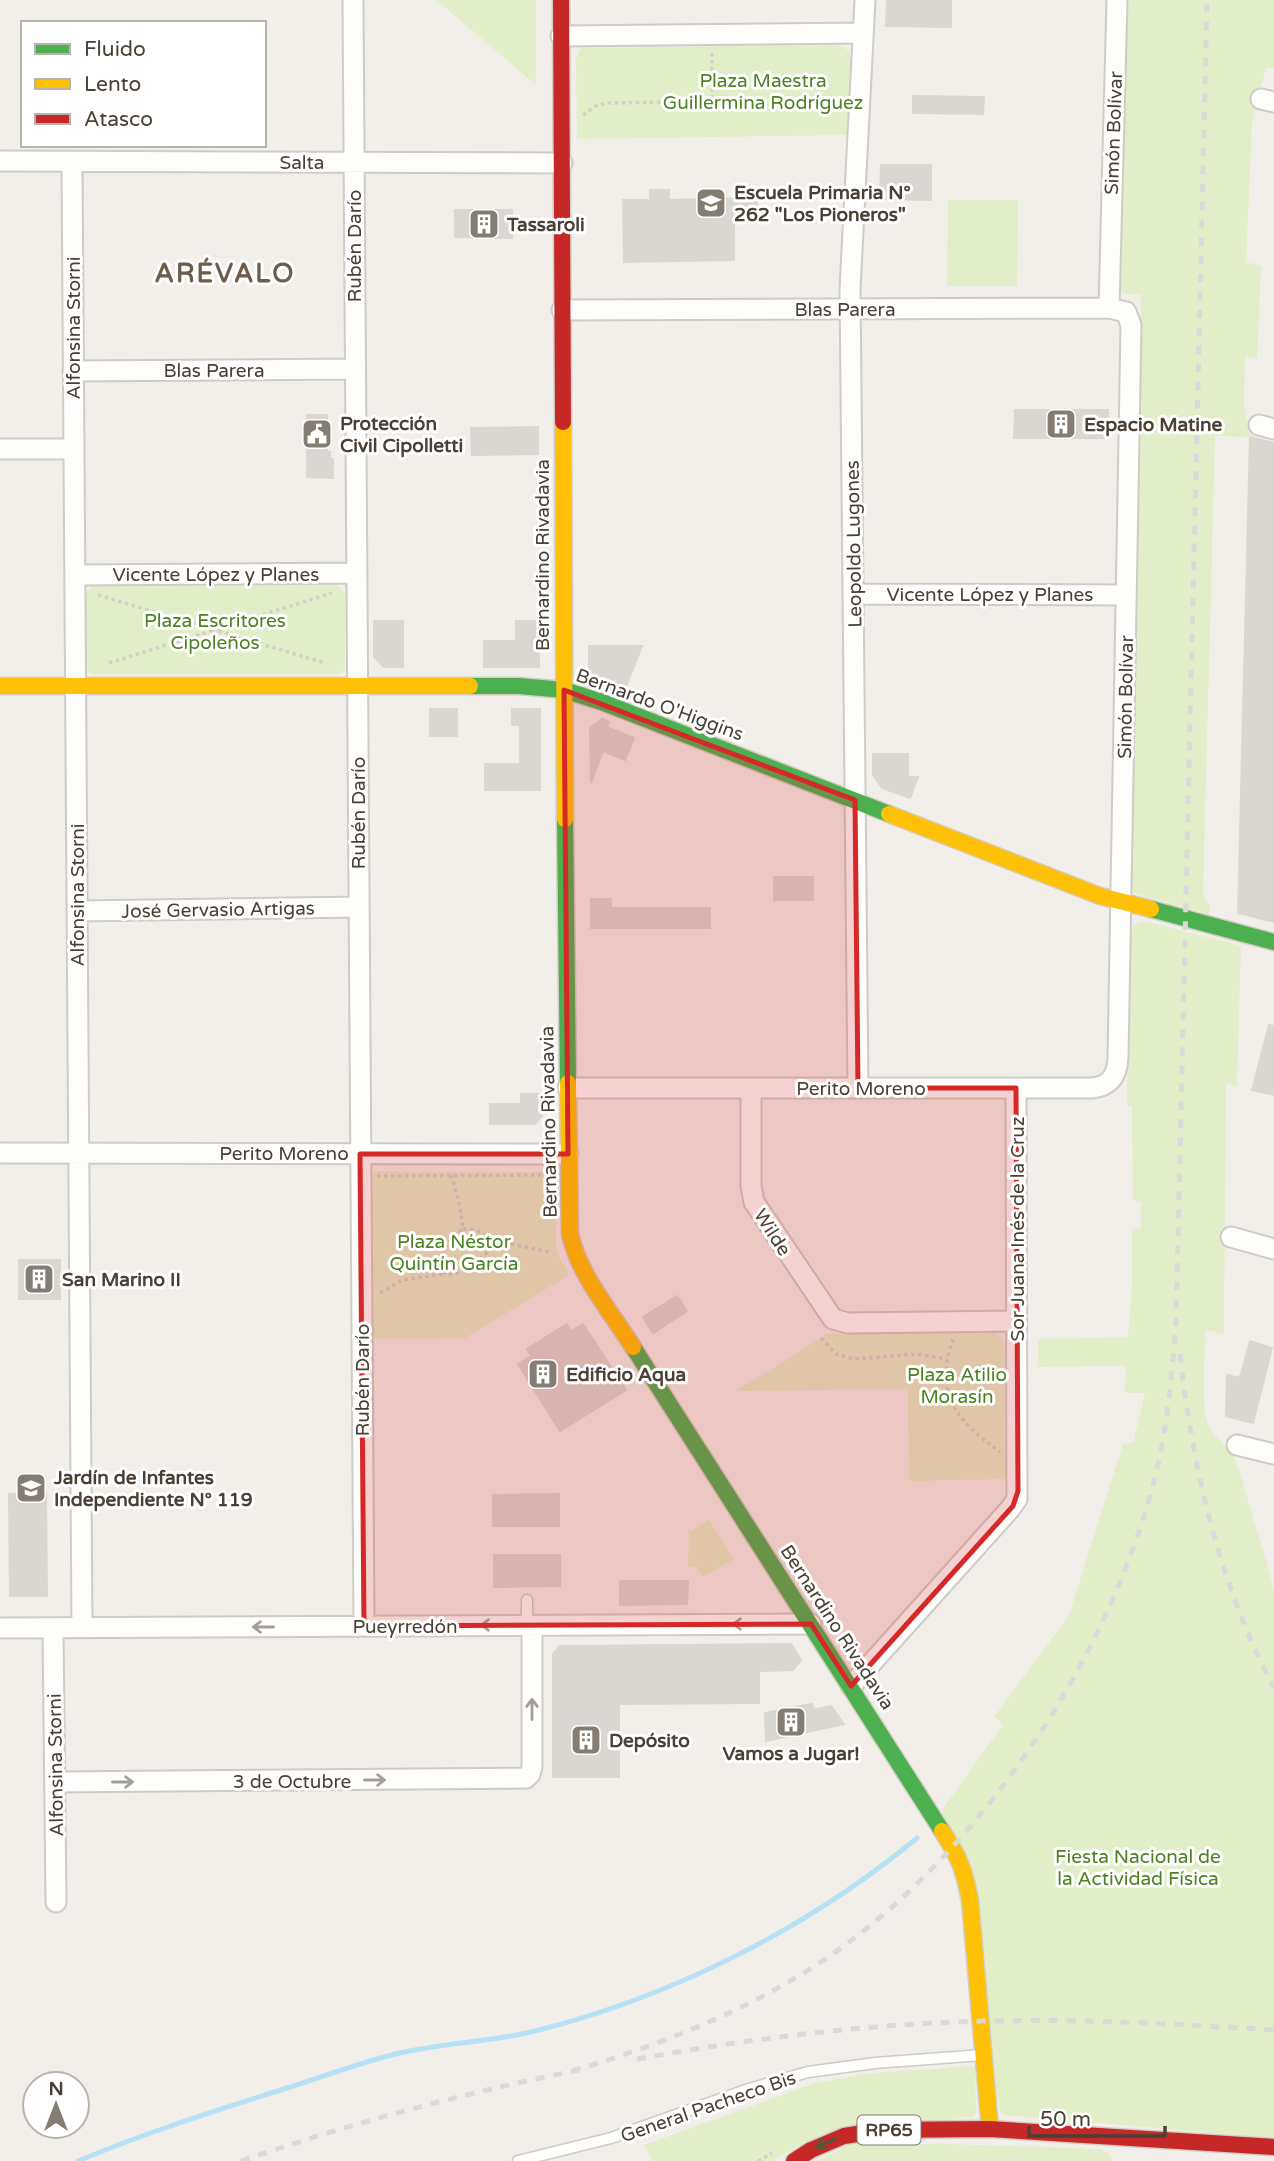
<svg xmlns="http://www.w3.org/2000/svg" width="1274" height="2161" viewBox="0 0 1274 2161" font-family="'Varela Round',sans-serif">
	<style>
		.green { fill: #e2eec7 }
		.lines { fill: none; stroke-linecap: round; stroke-linejoin: round }
		.stream { stroke: #b6e0f4; stroke-width: 5 }
		.building { fill: #dad6d1; stroke: #dad6d0; stroke-width: 2 }
		.lane-casing { stroke: #cfcbc6; stroke-width: 13 }
		.street-casing { stroke: #cfcbc6; stroke-width: 23 }
		.fast-casing { stroke: #d4cec1; stroke-width: 19 }
		.slow-casing { stroke: #d4cec1; stroke-width: 19 }
		.jam-casing { stroke: #d4cec1; stroke-width: 19 }
		.path { stroke: #d2cfca; stroke-width: 3.5; stroke-dasharray: 3.5 3.5; stroke-linecap: butt }
		.lane { stroke: #fdfdfc; stroke-width: 10 }
		.street { stroke: #fdfdfc; stroke-width: 19 }
		.fast { stroke: #4caf50; stroke-width: 16 }
		.slow { stroke: #ffc107; stroke-width: 16 }
		.jam { stroke: #c62828; stroke-width: 16 }
		.rail { stroke: #d9d9d8; stroke-width: 5; stroke-dasharray: 9 9; stroke-linecap: butt }
		.oneway { stroke: #a49e98 }
		.oneway2 { stroke: #4a5c3c }
		.marked { fill: #d62828; fill-opacity: 0.2; stroke: #d62828; stroke-width: 5; stroke-linejoin: round }
		.labels { text-anchor: middle; stroke-width: 6; stroke-linejoin: round; paint-order: stroke }
		.shield { fill: #fff; stroke: #807972; stroke-width: 2 }
		.shield-label { font-size: 18px; font-weight: bold; fill: #4a4035 }
		.park-label { font-size: 19px; fill: #4c8320; stroke: #fff }
		.street-label { font-size: 19px; fill: #4a4035; stroke: #fff }
		.poi-label { font-size: 19px; font-weight: bold; fill: #4a4035; stroke: #fff; text-anchor: start }
		.district-label { font-size: 26px; font-weight: bold; letter-spacing: 2px; fill: #6e5d4b; stroke: #fff }
	</style>
	<rect width="100%" height="100%" fill="#f2efea"/>
	<path class="green" d="M436,0h100v85l-88,-75z
		M1126,0h148v69l-8,-2 -14,55 -6,140 15,4 -4,92 -12,-2 -1,48 6,33 -35,-1 -12,460 7,9 -1,9 -75,-21 -4,-6 11,-592 -16,-1 -6,-6z
		M837,45l10,4 3,6 -3,80 -270,4 -1,-80 5,-11z
		M948,200h70l-1,86h-70z
		M335,584l7,4 3,7v73l-4,6h-250l-5,-5 -1,-75 7,-8z
		M1144,921l97,25 -4,140 -11,-3 -2,251 -18,-4c-1,20 -6,84 4,98 8,13 20,21 27,35l37,125v550l-271,-23 -3,-3 -58,-302 61,-85 -9,-8 75,-102 54,-171 10,-1 12,-50h-20l1,-27 -88,1v-28l90,-2 4,-55v-53l9,-1v-26l-8,-1 -1,-95 -5,-1 2,-171 5,-9z
		M375,1171l173,1 5,4 2,6 1,69 13,24 -104,63 -94,1 -1,-162z
		M995,1333l6,3 3,5 2,138 -97,2 -1,-92 -172,2 91,-57z
		M709,1520l25,39 -32,18 -5,-10h-9l1,-35z
		M975,2066l1,45 -2,5 -170,26 -31,19h-121l-8,-16 171,-62 56,-10z
		M851,2144h99l149,5 11,5 2,7h-295z"/>
	<g class="lines">
		<path class="stream" d="M78,2161c67,-28 136,-50 206,-72 38,-12 77,-27 116,-36 43,-10 88,-11 131,-21 139,-34 276,-103 386,-194"/>
	</g>
	<path class="building" d="M887,0h64v27l-65,-1z
		M913,96l71,1 -1,17 -70,-1z
		M881,165h50v35l-51,-1z
		M650,190h19v10l88,-2v20l-23,1v41l-110,2 -1,-62h27z
		M455,210h57v28l-57,-1z
		M1015,410h93v28h-94z
		M307,415h20v37h3v7h3v19l-26,-1z
		M538,427v27l-66,1 -1,-27z
		M1250,437l24,6v479l-36,-9z
		M374,621h29v46h-19l-10,-10z
		M516,621h23v46h-55v-26h32z
		M589,646h53l-17,43 -30,-12 -6,-8z
		M430,709h27v27h-27z
		M512,709h28v81h-55v-26h35v-39h-8z
		M602,719l7,3 -2,5 27,11 -9,22 -22,-9 -12,32 -1,-55z
		M873,754h35v23h10l-8,21 -28,-10 -9,-13z
		M774,877h39v23h-39z
		M591,899h20v9h99v20h-119z
		M1269,1025l5,1v69l-22,-5z
		M521,1094h21v22l-7,8h-45v-20h31z
		M19,1260h41v39h-41z
		M677,1296l10,15 -34,22 -10,-16z
		M567,1324l4,7 12,-7 43,66 -66,41 -42,-67 13,-8 -4,-7z
		M1250,1341l22,7 -19,75 -27,-7 1,-41 13,3z
		M9,1494h37l1,102h-37z
		M559,1494v32h-66v-31z
		M494,1555h66v31l-66,1z
		M620,1581h68l-1,23 -67,1z
		M791,1644l10,16 -8,10 -34,1v32l-140,1v73h-66v-123l7,-8z
		M812,1704l2,6 17,-4 13,18 -78,17 -1,-28z"/>
	<g class="lines">
		<g class="lane-casing">
			<path id="lane" d="M527,1600v25
				M518,2161l93,-23 138,-49 59,-17 67,-9 107,-8"/>
		</g>
		<g class="street-casing">
			<path id="street" d="M353,0l11,1626
				M561,36l302,-3
				M1261,99l13,3
				M0,161l562,2
				M72,162l10,1466
				M1109,308l8,-308
				M562,310l547,-2 17,4 5,13 -13,733c-1,18 -8,28 -26,30h-524
				M73,371l282,-2
				M1259,425l15,4
				M0,449h74
				M75,575l281,-2
				M853,594l273,1
				M77,911l282,-4
				M751,1088v98l3,16 79,117 15,4 169,-2
				M858,1088l-8,-799 15,-289
				M0,1153l568,1
				M1231,1237l43,12
				M1237,1445l37,9
				M0,1628l811,-4
				M53,1628l3,274
				M851,1686l159,-177 7,-10 -1,-411
				M55,1782l471,-4 4,-4 2,-7v-142"/>
		</g>
		<g class="fast-casing">
			<path id="fast" d="M470,686h49l45,4 38,12 287,112
				M565,819l3,264
				M1151,909l123,33
				M633,1347l309,484"/>
		</g>
		<g class="slow-casing">
			<path id="slow" d="M563,422l2,397
				M0,686h470
				M889,814l211,82 51,13
				M568,1083l2,151c9,41 41,78 63,113
				M942,1831c17,26 22,38 28,69l20,229"/>
		</g>
		<g class="jam-casing">
			<path id="jam" d="M561,0l2,422
				M794,2161l17,-11 33,-14 38,-6 108,-1 284,18"/>
		</g>
		<path class="path" d="M712,53v48
			M583,115l13,-9 12,-3 234,-4
			M98,595l227,68
			M109,663l223,-70
			M451,1175l9,31 3,23
			M377,1176l163,-1 7,2
			M463,1229c13,-1 27,5 27,19 -7,12 -31,27 -44,27l-4,-6c0,-17 5,-31 21,-40z
			M490,1245l22,-1 38,8
			M380,1293l22,-13 42,-6
			M821,1338l15,16 17,5 64,-5 30,5
			M953,1339c-19,56 3,81 47,113
			M758,2161l14,-8"/>
		<use href="#lane" class="lane"/>
		<use href="#street" class="street"/>
		<use href="#fast" class="fast"/>
		<use href="#slow" class="slow"/>
		<use href="#jam" class="jam"/>
		<path class="rail" d="M1180,1354c12,114 40,232 94,334
			M637,2059c117,-21 237,-36 355,-38 94,-2 188,3 282,9
			M572,2071c84,-25 166,-56 241,-104 162,-103 300,-312 344,-498 11,-48 15,-97 19,-146l31,-1323
			M241,2161c111,-38 223,-68 338,-91"/>
	</g>
	<defs><path id="oneway-shaft" d="M-6 0H5M1.5-3L5.5 0L1.5 3" fill="none" stroke-width="1.6" stroke-linecap="round" stroke-linejoin="round" transform="scale(1.75)"/></defs>
	<g class="oneway">
		<use href="#oneway-shaft" transform="translate(743 1624) rotate(180)"/>
		<use href="#oneway-shaft" transform="translate(491 1625) rotate(180)"/>
		<use href="#oneway-shaft" transform="translate(263 1627) rotate(180)"/>
		<use href="#oneway-shaft" transform="translate(532 1709) rotate(-90)"/>
		<use href="#oneway-shaft" transform="translate(375 1780)"/>
		<use href="#oneway-shaft" transform="translate(123 1782)"/>
	</g>
	<use class="oneway2" href="#oneway-shaft" transform="translate(826 2143) rotate(156)"/>
	<path class="marked" d="M564,690l291,110 3,288h158l2,403 -5,15 -162,180 -40,-62 -447,2 -4,-472h208z"/>
	<defs>
		<g id="school-square" transform="scale(1.575)"><rect x="-9" y="-9" width="18" height="18" rx="4" fill="#857d74" stroke="#fff"/><path d="M0-5L7-2L0 1L-7-2ZM-4 1L0 2.5L4 1V4Q0 6-4 4Z" fill="#fff"/></g>
		<g id="building-square" transform="scale(1.575)"><rect x="-9" y="-9" width="18" height="18" rx="4" fill="#857d74" stroke="#fff"/><path d="M-4-6H4V6H1V3H-1V6H-4ZM-2.5-4.3h1.7v1.8h-1.7ZM.8-4.3h1.7v1.8H.8ZM-2.5-1h1.7V.8h-1.7ZM.8-1h1.7V.8H.8Z" fill="#fff"/></g>
		<g id="civic-square" transform="scale(1.575)"><rect x="-9" y="-9" width="18" height="18" rx="4" fill="#857d74" stroke="#fff"/><path d="M-.6-6.5H3V-4.5H.6V-3L4-1V1h2V6H-6V1h2V-1L-.6-3ZM-1.2 2.5V6h2.4V2.5Z" fill="#fff"/></g>
	</defs>
	<g fill-rule="evenodd">
		<use href="#school-square" x="711" y="203"/>
		<use href="#building-square" x="484" y="224"/>
		<use href="#building-square" x="1061" y="424"/>
		<use href="#civic-square" x="317" y="434"/>
		<use href="#building-square" x="39" y="1279"/>
		<use href="#building-square" x="543" y="1374"/>
		<use href="#school-square" x="31" y="1488"/>
		<use href="#building-square" x="791" y="1722"/>
		<use href="#building-square" x="586" y="1740"/>
	</g>
	<g class="labels">
		<rect class="shield" x="857.5" y="2115.5" width="63" height="29" rx="5"/>
		<g class="shield-label">
			<text x="889" y="2136">RP65</text>
		</g>
		<g class="park-label">
			<text x="763" y="87">Plaza Maestra<tspan x="763" dy="22">Guillermina Rodríguez</tspan></text>
			<text x="215" y="627">Plaza Escritores<tspan x="215" dy="22">Cipoleños</tspan></text>
			<text x="454" y="1248">Plaza Néstor<tspan x="454" dy="22">Quintín García</tspan></text>
			<text x="957" y="1381">Plaza Atilio<tspan x="957" dy="22">Morasín</tspan></text>
			<text x="1138" y="1863">Fiesta Nacional de<tspan x="1138" dy="22">la Actividad Física</tspan></text>
		</g>
		<g class="street-label">
			<text transform="translate(1113 133) rotate(-88)" y="7">Simón Bolívar</text>
			<text x="302" y="169">Salta</text>
			<text transform="translate(354 246) rotate(-90)" y="7">Rubén Darío</text>
			<text x="845" y="316">Blas Parera</text>
			<text transform="translate(73 328) rotate(-90)" y="7">Alfonsina Storni</text>
			<text x="214" y="377">Blas Parera</text>
			<text transform="translate(853 544) rotate(-91)" y="7">Leopoldo Lugones</text>
			<text transform="translate(542 555) rotate(-90)" y="7">Bernardino Rivadavia</text>
			<text x="216" y="581">Vicente López y Planes</text>
			<text x="990" y="601">Vicente López y Planes</text>
			<text transform="translate(1125 697) rotate(-89)" y="7">Simón Bolívar</text>
			<text transform="translate(660 704) rotate(20)" y="7">Bernardo O'Higgins</text>
			<text transform="translate(358 813) rotate(-90)" y="7">Rubén Darío</text>
			<text transform="translate(77 895) rotate(-90)" y="7">Alfonsina Storni</text>
			<text transform="translate(218 909) rotate(-1)" y="7">José Gervasio Artigas</text>
			<text x="861" y="1095">Perito Moreno</text>
			<text transform="translate(548 1122) rotate(-91)" y="7">Bernardino Rivadavia</text>
			<text x="284" y="1160">Perito Moreno</text>
			<text transform="translate(1017 1229) rotate(-90)" y="7">Sor Juana Inés de la Cruz</text>
			<text transform="translate(773 1232) rotate(57)" y="7">Wilde</text>
			<text transform="translate(362 1380) rotate(-90)" y="7">Rubén Darío</text>
			<text x="405" y="1633">Pueyrredón</text>
			<text transform="translate(838 1627) rotate(57)" y="7">Bernardino Rivadavia</text>
			<text transform="translate(55 1765) rotate(-91)" y="7">Alfonsina Storni</text>
			<text x="292" y="1788">3 de Octubre</text>
			<text transform="translate(708 2106) rotate(-19)" y="7">General Pacheco Bis</text>
		</g>
		<g class="poi-label">
			<text x="734" y="199">Escuela Primaria N°<tspan x="734" dy="22">262 "Los Pioneros"</tspan></text>
			<text x="507" y="231">Tassaroli</text>
			<text x="340" y="430">Protección<tspan x="340" dy="22">Civil Cipolletti</tspan></text>
			<text x="1084" y="431">Espacio Matine</text>
			<text x="62" y="1286">San Marino II</text>
			<text x="566" y="1381">Edificio Aqua</text>
			<text x="54" y="1484">Jardín de Infantes<tspan x="54" dy="22">Independiente N° 119</tspan></text>
			<text x="609" y="1747">Depósito</text>
			<text x="791" y="1760" text-anchor="middle">Vamos a Jugar!</text>
		</g>
		<g class="district-label">
			<text x="225" y="282">ARÉVALO</text>
		</g>
	</g>
	<rect x="21" y="21" width="245" height="126" fill="#ffffff" stroke="#b7b3ae" stroke-width="2"/>
	<rect x="35" y="44" width="35" height="10" fill="#4caf50" stroke="#b7b3ae" stroke-width="2"/>
	<text x="84" y="56" font-size="21" fill="#4a4035">Fluido</text>
	<rect x="35" y="79" width="35" height="10" fill="#ffc107" stroke="#b7b3ae" stroke-width="2"/>
	<text x="84" y="91" font-size="21" fill="#4a4035">Lento</text>
	<rect x="35" y="114" width="35" height="10" fill="#c62828" stroke="#b7b3ae" stroke-width="2"/>
	<text x="84" y="126" font-size="21" fill="#4a4035">Atasco</text>
	<g transform="translate(56 2105)"><circle r="33" fill="#ffffff" stroke="#b7b3ae" stroke-width="2"/>
	<path d="M0-5L12 26L0 18L-12 26Z" fill="#857d74"/>
	<text y="-10" font-size="19" font-weight="bold" text-anchor="middle" fill="#4a4035">N</text>
	</g>
	<path d="M1029 2126v10h136v-10" fill="none" stroke="#4a4035" stroke-width="3.5"/>
	<text x="1040" y="2126" font-size="21" fill="#4a4035" stroke="#ffffff" stroke-width="5" paint-order="stroke">50 m</text>
</svg>
